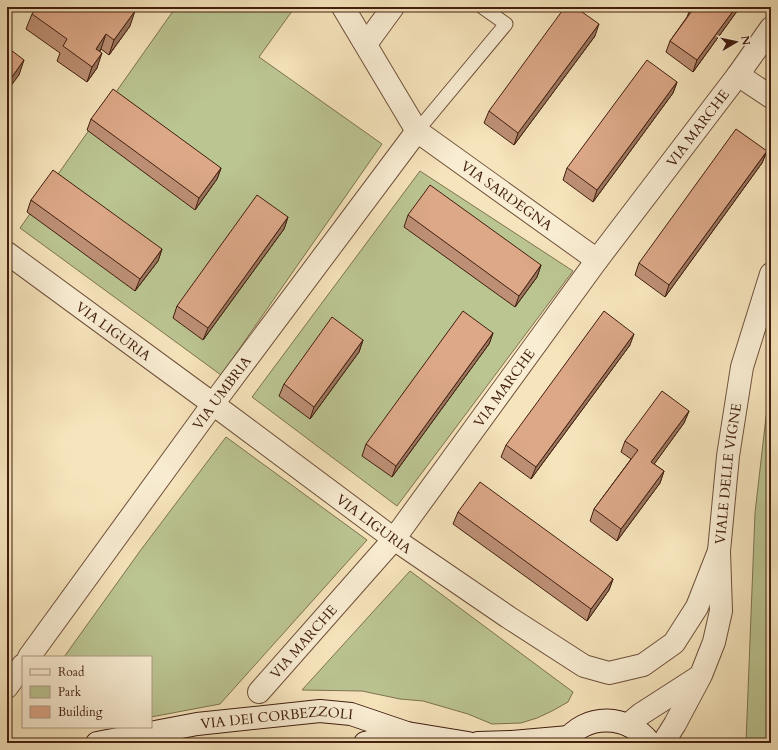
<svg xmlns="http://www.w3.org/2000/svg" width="778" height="750" viewBox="0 0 778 750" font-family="Cardo,serif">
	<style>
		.green { fill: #bbc592; stroke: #7e7250 }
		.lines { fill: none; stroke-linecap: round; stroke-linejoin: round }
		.service-casing { stroke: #6e503a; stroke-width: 15 }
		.minor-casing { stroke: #6e503a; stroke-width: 24 }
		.tertiary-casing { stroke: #6e503a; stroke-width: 24 }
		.secondary-casing { stroke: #411e0f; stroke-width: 24 }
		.service { stroke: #f9edd3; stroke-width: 13 }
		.minor { stroke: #f9edd3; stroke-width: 22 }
		.tertiary { stroke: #f9edd3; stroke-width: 22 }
		.secondary { stroke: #f9edd3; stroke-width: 22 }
		.wall { fill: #bd9075; stroke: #411e0f }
		.shaded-wall { fill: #9a765f; stroke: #411e0f }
		.building { fill: #dca888; stroke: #411e0f }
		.labels { text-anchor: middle; stroke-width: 3; stroke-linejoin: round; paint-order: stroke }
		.street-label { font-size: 14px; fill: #411e0f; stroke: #f9edd3 }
	</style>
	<rect width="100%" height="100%" fill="#f6e4bc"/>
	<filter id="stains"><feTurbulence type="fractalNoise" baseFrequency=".005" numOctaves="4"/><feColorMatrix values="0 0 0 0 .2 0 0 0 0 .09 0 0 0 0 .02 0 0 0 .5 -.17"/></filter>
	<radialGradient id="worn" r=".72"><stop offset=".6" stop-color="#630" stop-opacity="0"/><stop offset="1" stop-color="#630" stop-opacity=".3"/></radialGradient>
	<path class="green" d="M176,7h119l-36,50 123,87 -161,231 -201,-147z
		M420,171l153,100 -176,235 -145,-109z
		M771,399v344h-25l9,-230 11,-96z
		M226,437l141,103 -147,164 -69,13v-60h-87l76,-106z
		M410,571l163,121 -5,10 -16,9 -15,7 -16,5 -29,1 -24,-10 -45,-13 -23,-2 -38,-8 -60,-1z"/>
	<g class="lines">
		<g class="service-casing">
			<path id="service" d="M417,131l89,-107 -24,-17"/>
		</g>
		<g class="minor-casing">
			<g id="minor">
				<path id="s1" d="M343,7l74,124 180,129"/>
				<path d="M366,44l27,-37"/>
				<path d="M738,75l33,22"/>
				<path id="s2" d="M7,253l206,151 181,135 114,78 76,49 25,7 34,-8 31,-22 23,-36 22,-56"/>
				<path id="s3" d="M29,657l184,-253 204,-273"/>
				<path d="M7,687l16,-22"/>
				<path id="s4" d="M259,692l135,-153 203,-279 141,-185 33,-47"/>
			</g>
		</g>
		<g class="tertiary-casing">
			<g id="tertiary">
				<path d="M628,725l13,-11 59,-38"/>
				<path id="s5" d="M663,743l12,-19 26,-49 13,-33 7,-31 -2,-60 9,-95 14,-89 29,-93"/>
			</g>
		</g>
		<g class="secondary-casing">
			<g id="secondary">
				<path id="s6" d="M97,743l100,-19 123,-13 31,3 56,19 61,10"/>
				<path d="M365,743l42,-10"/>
				<path d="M478,743l34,-1 57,-5"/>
				<path d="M564,743c22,-31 64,-29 86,0"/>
			</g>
		</g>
		<use href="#service" class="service"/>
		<use href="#minor" class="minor"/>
		<use href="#tertiary" class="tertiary"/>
		<use href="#secondary" class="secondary"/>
	</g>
	<path class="wall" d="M691,7h49l-47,65 -27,-20 4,-11 17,-24z
		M32,14l98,12 -21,29 -8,-6 -1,2 -3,17 -10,14 -30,-21 3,-8 -34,-24z
		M595,36l-81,109 -30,-22 5,-12z
		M677,82l-4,11 -80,109 -30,-22 4,-12z
		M91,119l130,49 -4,11 -22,31 -108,-80z
		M767,151l-5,12 -97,134 -30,-22 4,-12z
		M31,200l131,49 -4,12 -23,30 -108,-79z
		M408,215l133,50 -4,12 -22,30 -111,-80z
		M288,217l-4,12 -81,111 -30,-22 4,-12z
		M493,333l-4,11 -97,133 -30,-21 4,-12z
		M363,340l-4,12 -49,67 -31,-23 5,-12z
		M630,345l-99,134 -30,-22 5,-12z
		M689,411l-5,12 -30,41 10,7 -4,12 -43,58 -27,-20 4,-12 37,-50 -10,-7 4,-11z
		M458,512l155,67 -4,11 -22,31 -134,-97z"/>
	<path class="shaded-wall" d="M736,7h4l-47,65 4,-12z
		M135,11l-5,15 -21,29 5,-15z
		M599,24l-4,12 -81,109 4,-12z
		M106,34l-5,15 -11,15 6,-15z
		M102,53l-5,15 -10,14 5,-15z
		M24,60l-5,15 -12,16v-7z
		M677,82l-4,11 -80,109 4,-12z
		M767,151l-5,12 -97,134 4,-12z
		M221,168l-4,11 -22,31 4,-12z
		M288,217l-4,12 -81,111 5,-12z
		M162,249l-4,12 -23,30 5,-12z
		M541,265l-4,12 -22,30 4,-11z
		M493,333l-4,11 -97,133 4,-11z
		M634,334l-4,11 -99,134 5,-12z
		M363,340l-4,12 -49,67 4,-12z
		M689,411l-5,12 -37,51 4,-12z
		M664,471l-4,12 -43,58 4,-12z
		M613,579l-4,11 -22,31 4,-12z"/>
	<path class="building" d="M37,7h81l1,1v-1h11l5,4 -21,29 -8,-6 -10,15 6,4 -10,14 -29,-21 4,-7 -35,-25z
		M565,7h10l24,17 -81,109 -29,-22z
		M692,7h44l-39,53 -27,-19 24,-33z
		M7,47l17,13 -17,24z
		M647,60l30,22 -80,108 -30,-22z
		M113,89l108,79 -22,30 -108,-79z
		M736,129l31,22 -98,134 -30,-22z
		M53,170l109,79 -22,30 -109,-79z
		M430,185l111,80 -22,31 -111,-81z
		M257,195l31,22 -80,111 -31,-22z
		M463,311l30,22 -97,133 -30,-22z
		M604,311l30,23 -98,133 -30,-22z
		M332,317l31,23 -49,67 -30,-23z
		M662,391l27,20 -38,51 13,9 -43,58 -27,-20 44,-59 -13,-9z
		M480,482l133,97 -22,30 -133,-97z"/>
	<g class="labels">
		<g class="street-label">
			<text dy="5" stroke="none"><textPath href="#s4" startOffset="715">VIA MARCHE</textPath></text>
			<text dy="5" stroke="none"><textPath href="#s1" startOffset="255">VIA SARDEGNA</textPath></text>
			<text dy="5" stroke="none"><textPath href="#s2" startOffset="132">VIA LIGURIA</textPath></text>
			<text dy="5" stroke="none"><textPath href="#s4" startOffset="391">VIA MARCHE</textPath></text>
			<text dy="5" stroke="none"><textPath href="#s3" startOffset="327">VIA UMBRIA</textPath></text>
			<text dy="5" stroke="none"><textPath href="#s5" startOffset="283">VIALE DELLE VIGNE</textPath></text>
			<text dy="5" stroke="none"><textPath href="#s2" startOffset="456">VIA LIGURIA</textPath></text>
			<text dy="5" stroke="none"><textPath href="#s4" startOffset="67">VIA MARCHE</textPath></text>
			<text dy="5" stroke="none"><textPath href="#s6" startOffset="182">VIA DEI CORBEZZOLI</textPath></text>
		</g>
	</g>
	<rect width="778" height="750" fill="none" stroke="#f6e4bc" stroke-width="24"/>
	<rect x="8" y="8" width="762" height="734" fill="none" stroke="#411e0f" stroke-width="2"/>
	<rect x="12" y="12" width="754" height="726" fill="none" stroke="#411e0f"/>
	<rect x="22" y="656" width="130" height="72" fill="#f9edd3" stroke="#af9a85"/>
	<rect x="30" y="669" width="20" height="6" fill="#f9edd3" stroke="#af9a85"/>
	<text x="58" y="676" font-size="12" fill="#411e0f">Road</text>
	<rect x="30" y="686" width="20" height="12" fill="#bbc592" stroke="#af9a85"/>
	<text x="58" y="696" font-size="12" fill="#411e0f">Park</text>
	<rect x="30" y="706" width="20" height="12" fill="#dca888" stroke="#af9a85"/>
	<text x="58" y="716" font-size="12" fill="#411e0f">Building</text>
	<g transform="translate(736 42) rotate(81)" stroke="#f9edd3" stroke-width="3" paint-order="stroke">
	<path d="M0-3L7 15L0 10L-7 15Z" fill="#411e0f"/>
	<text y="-6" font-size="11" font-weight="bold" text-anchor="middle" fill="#411e0f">N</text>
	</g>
	<rect width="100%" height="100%" filter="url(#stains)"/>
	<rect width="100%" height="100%" fill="url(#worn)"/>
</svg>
